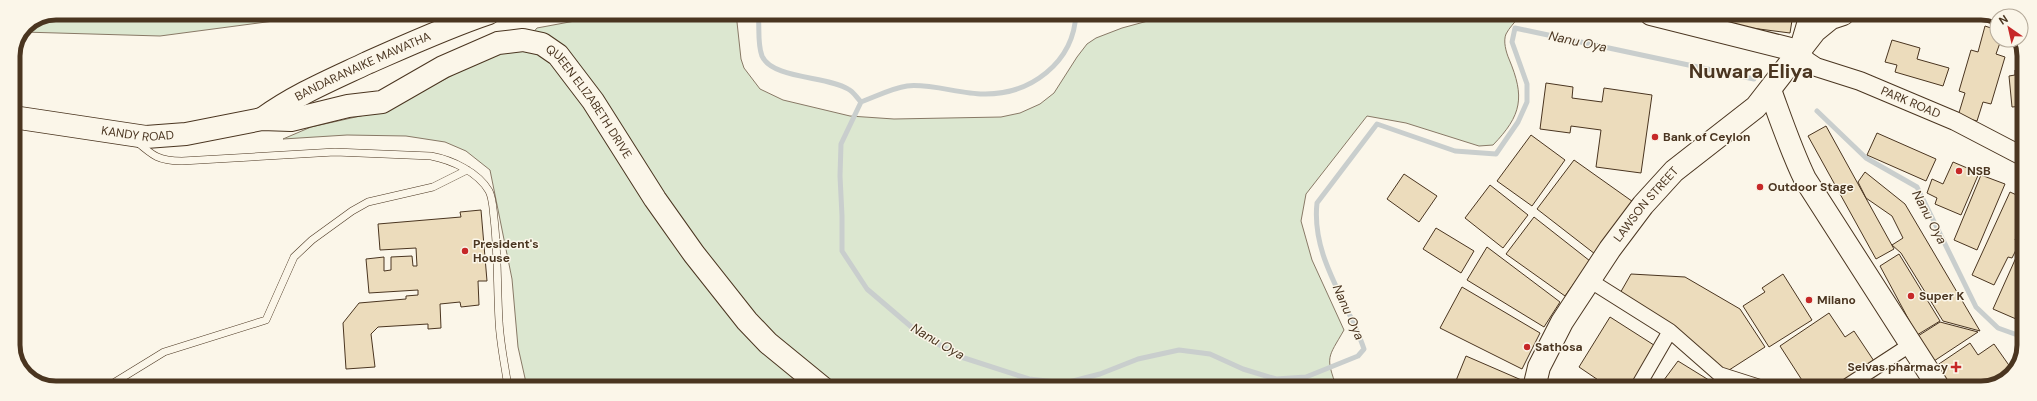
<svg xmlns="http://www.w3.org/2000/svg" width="2037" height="401" viewBox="0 0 2037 401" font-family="'DM Sans',sans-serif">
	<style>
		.green { fill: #dce7d0; stroke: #887966 }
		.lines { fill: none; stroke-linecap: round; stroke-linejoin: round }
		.stream { stroke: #c9cecd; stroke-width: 5 }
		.building { fill: #ecdcbc; stroke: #4a3520 }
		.service-casing { stroke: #4a3520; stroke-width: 8 }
		.minor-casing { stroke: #4a3520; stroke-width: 16 }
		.tertiary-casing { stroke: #4a3520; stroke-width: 20 }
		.primary-casing { stroke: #4a3520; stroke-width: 24 }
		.trunk-casing { stroke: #4a3520; stroke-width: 24 }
		.service { stroke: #fbf6e9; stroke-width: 7 }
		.minor { stroke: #fbf6e9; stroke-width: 14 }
		.tertiary { stroke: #fbf6e9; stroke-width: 18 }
		.primary { stroke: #fbf6e9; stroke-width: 22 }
		.trunk { stroke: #fbf6e9; stroke-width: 22 }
		.poi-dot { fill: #c62828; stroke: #fbf6e9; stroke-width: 1.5 }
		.labels { text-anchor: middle; stroke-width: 3; stroke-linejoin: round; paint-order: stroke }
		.street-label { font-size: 12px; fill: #4a3520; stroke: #fbf6e9 }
		.poi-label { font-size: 12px; font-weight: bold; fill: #4a3520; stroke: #fbf6e9; text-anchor: start }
		.water-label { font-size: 13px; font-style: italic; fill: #4a3520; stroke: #fbf6e9 }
		.town-label { font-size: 20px; font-weight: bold; fill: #4a3520; stroke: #fbf6e9 }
		.rim { fill: none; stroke: #4a3520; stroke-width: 5 }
	</style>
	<rect width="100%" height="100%" fill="#fbf6e9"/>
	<path class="green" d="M56,13h298l-65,6 -129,17 -137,-4 3,-7z
		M618,13h118l5,46 3,9 16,21 23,11 67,16 44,3 107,-2 19,-4 20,-9 14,-11 23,-36 10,-13 9,-6 26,-10 55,-15 342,1v3c-4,5 -10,11 -13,17 -3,7 0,18 3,25 16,38 13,56 -16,86l-14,1 -73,-23 -39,-7 -61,78 -5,27 11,39 32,70c-16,28 -19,26 -7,58l-810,-1 -9,-40 -6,-68 -22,-109 -24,-19 -21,-9 -39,-6 -59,-1 -64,4 28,-12 76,-17 90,-48 21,-9 21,-4 18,-21z"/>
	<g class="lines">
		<path class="stream" d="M758,13c2,14 -1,30 4,43 10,23 66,20 86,33 5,2 9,9 13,13
			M861,102l-20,42 -1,32 2,40v35l25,38 48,41 43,26 71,23 36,4 35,-9 38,-15 41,-9 31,4 33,15 33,10 30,-2 52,-21 6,-7c-16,-48 -53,-92 -47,-146l60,-79 78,27 41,3 22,-32 9,-20v-18l-15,-42 3,-14 239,51
			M861,102c14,-5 31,-14 46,-16 21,-3 54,8 76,8 47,1 91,-31 93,-81
			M1817,111l49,47 51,29 59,120 22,21 25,9"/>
	</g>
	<path class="building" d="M1721,14h72l-3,19 -70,-9z
		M1985,26l12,4v10h4l-5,14 9,3 -14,47 -8,-2 -6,19 -19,-5 7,-23 -6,-2 12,-41 7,2z
		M1892,40l28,8 -3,11 32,9 -6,18 -48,-14 2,-7 -12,-3z
		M2024,69v37l-12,1 -3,-31 6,-1v-5z
		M1546,83l27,4 -1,11 30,4 2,-14 48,7 -11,78 -45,-6 5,-37 -30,-4 -1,7 -30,-4z
		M2021,117h3v20h-2z
		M1826,126l68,123 -18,10 -68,-123z
		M1877,133l59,26 -10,22 -59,-26z
		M1531,135l34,25 -33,46 -35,-25z
		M1574,160l62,44 -41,50 -58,-45z
		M1953,162l26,11 -18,42 -26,-11 2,-6 -10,-5 5,-14 11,5z
		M1865,172l40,32 75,127 -37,-10 -42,-68 -9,-8 11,-7 -11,-22 -26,-18 -8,-16z
		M1404,174l33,22 -18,26 -32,-23z
		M1981,175l24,9 -28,66 -23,-10z
		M1490,185l38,30 -25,33 -38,-30z
		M2010,192l13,6v24l-8,18 5,2 -8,16 -4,-1 -14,28 -22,-10z
		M481,210l6,71h-9l1,24 -18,2 -1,-5 -20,2 1,24 -13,1v-5l-50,3 -7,7 4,33 -29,2 -3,-46 16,-20 47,-4v-3l12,-1v-5l-49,3 -3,-34 18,-2v14l7,-1v-13l21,-1 1,10h4l-1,-18 -36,2 -2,-26 83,-7 -1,-5z
		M1534,217l56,44 -25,35 -59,-42z
		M1436,228l38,23 -13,22 -38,-24z
		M2023,242v80l-30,-13z
		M1487,247l73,55 -16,25 -77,-47z
		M1899,254l41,67 -23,14 -37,-69z
		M1631,274l54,3 55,32 25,38 -39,25 -107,-77z
		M1783,274l29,46 -43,27 -26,-41 22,-14 -3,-4z
		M1462,287l78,46 -18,36 -82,-41z
		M1829,313l16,24 9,-6 20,30 -42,27h-25l-27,-42z
		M1610,317l47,30 -24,41h-23l-31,-21z
		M1940,322l38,10 -44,29 -16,-25z
		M1970,343l8,12 16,-11 19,27 -4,6 -28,11h-29l-16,-22z
		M1466,356l60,26 -2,6h-71z
		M1678,361l34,21 -3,6h-51z"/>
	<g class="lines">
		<g class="service-casing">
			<path id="service" d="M136,141c17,15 23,20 46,20l153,-9 96,4c21,4 47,16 58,35 4,8 4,19 5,27 4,34 3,69 5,103 1,22 6,45 9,66
				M107,387l57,-35 102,-32 28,-63 18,-17 40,-29 16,-9 65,-15 34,-17"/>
		</g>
		<g class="minor-casing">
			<path id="minor" d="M1589,280l81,51 -33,57
				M1670,331l49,43 44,14
				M1844,388l66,-43"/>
		</g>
		<g class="tertiary-casing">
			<g id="tertiary">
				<path id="s1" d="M1809,14l-11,37 9,10 9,6 44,14 95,40 69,36"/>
			</g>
		</g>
		<g class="primary-casing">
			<g id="primary">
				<path d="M1651,14l147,37"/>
				<path d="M1770,90c11,30 21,60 35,89l134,209"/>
				<path id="s2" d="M262,119c33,-24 69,-39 105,-56 41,-18 80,-36 122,-50"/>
				<path id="s3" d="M1534,388l5,-21 23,-45 48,-73 33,-44 31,-34 82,-64 59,-76 16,-13 12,-4"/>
			</g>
		</g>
		<g class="trunk-casing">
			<g id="trunk">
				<path id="s4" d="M13,117l133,20 40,-3 76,-15 29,1 57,-14 34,-4 61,-35 55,-24 25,-3 19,4 16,11 35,46 62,98 39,55 53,67 21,22 55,45"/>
			</g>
		</g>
		<use href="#service" class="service"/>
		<use href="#minor" class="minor"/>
		<use href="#tertiary" class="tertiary"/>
		<use href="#primary" class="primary"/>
		<use href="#trunk" class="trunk"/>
	</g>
	<g class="poi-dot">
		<circle cx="1655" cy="137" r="4"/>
		<circle cx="1959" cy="171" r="4"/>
		<circle cx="1760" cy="187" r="4"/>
		<circle cx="465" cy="251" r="4"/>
		<circle cx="1911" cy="296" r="4"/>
		<circle cx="1809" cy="300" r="4"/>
		<circle cx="1527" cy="347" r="4"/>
		<path d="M1954 361h4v4h4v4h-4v4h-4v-4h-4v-4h4z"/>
	</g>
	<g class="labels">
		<g class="street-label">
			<text dy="4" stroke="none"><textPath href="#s2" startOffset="114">BANDARANAIKE MAWATHA</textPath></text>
			<text dy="4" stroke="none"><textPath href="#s1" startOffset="164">PARK ROAD</textPath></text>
			<text dy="4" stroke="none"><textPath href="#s4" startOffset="624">QUEEN ELIZABETH DRIVE</textPath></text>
			<text dy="4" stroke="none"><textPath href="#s4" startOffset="126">KANDY ROAD</textPath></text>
			<text dy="4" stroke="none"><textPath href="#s3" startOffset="217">LAWSON STREET</textPath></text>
		</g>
		<g class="poi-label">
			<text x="1663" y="141">Bank of Ceylon</text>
			<text x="1967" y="175">NSB</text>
			<text x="1768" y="191">Outdoor Stage</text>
			<text x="473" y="248">President's<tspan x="473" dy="14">House</tspan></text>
			<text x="1919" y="300">Super K</text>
			<text x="1817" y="304">Milano</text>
			<text x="1535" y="351">Sathosa</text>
			<text x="1948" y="371" text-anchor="end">Selvas pharmacy</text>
		</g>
		<g class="water-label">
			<text transform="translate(1578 41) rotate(12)" y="5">Nanu Oya</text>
			<text transform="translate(1930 217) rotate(62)" y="5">Nanu Oya</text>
			<text transform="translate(1349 312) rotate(66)" y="5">Nanu Oya</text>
			<text transform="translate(938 341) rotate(30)" y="5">Nanu Oya</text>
		</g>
		<g class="town-label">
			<text x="1751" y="78">Nuwara Eliya</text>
		</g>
	</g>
	<path d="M0 0H2037V401H0ZM56 20H1981A36 36 0 0 1 2017 56V345A36 36 0 0 1 1981 381H56A36 36 0 0 1 20 345V56A36 36 0 0 1 56 20Z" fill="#fbf6e9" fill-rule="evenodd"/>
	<path class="rim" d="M56 20H1981A36 36 0 0 1 2017 56V345A36 36 0 0 1 1981 381H56A36 36 0 0 1 20 345V56A36 36 0 0 1 56 20Z"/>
	<g transform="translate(2009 28) rotate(326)"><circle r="19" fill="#fbf6e9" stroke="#b4a999"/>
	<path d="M0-3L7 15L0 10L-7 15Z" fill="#c62828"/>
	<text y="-6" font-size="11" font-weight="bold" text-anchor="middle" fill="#4a3520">N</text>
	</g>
</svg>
